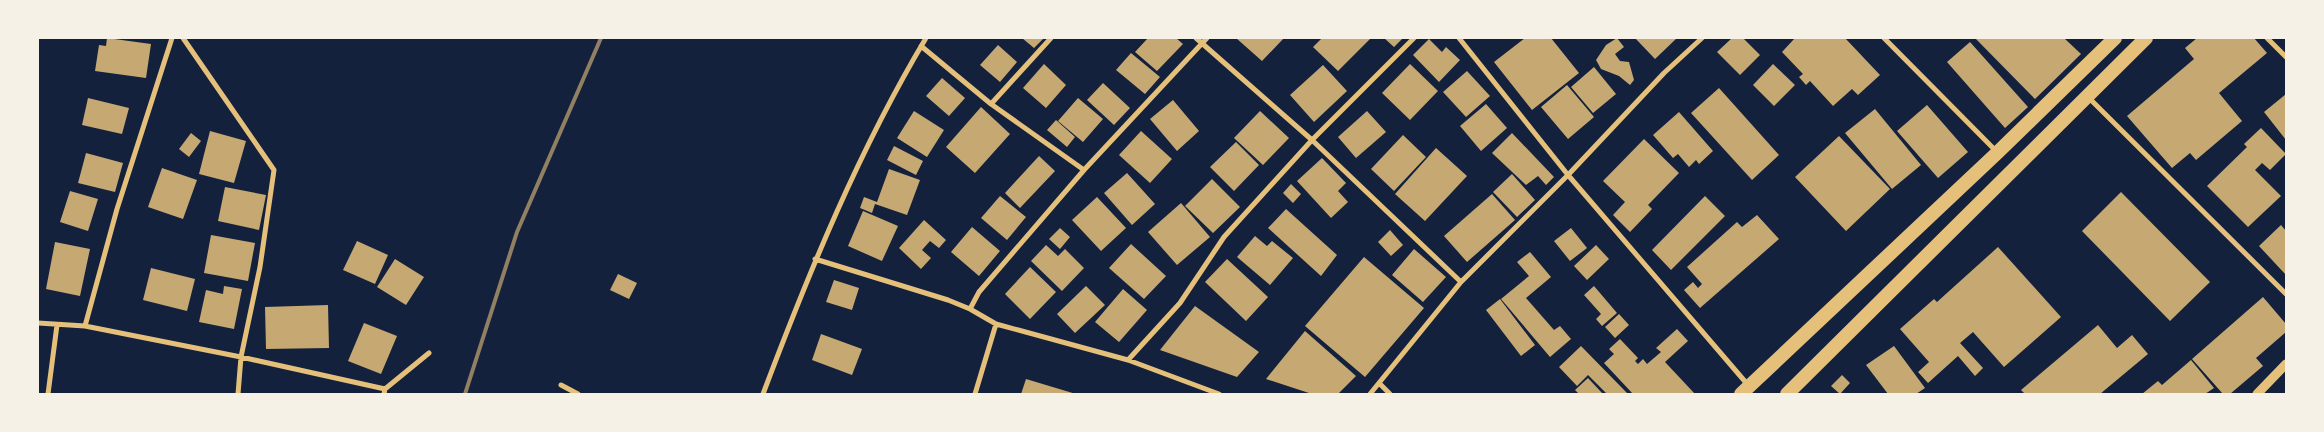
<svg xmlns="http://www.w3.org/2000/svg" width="2324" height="432" viewBox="0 0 2324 432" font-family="Poppins,sans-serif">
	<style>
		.building { fill: #c6a872 }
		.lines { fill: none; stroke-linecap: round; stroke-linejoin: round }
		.minor { stroke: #e5c07b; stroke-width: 5 }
		.tertiary { stroke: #e5c07b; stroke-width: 9 }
		.trunk { stroke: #e5c07b; stroke-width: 14 }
		.rail { stroke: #918062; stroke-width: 4 }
	</style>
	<rect width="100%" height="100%" fill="#14213d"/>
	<path class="building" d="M107,38l44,6 -5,34 -51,-7 4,-26 7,1z
		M1022,38h22l-10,10z
		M1148,38h28l7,6 -26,27 -22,-19z
		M1236,38h48l-22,23z
		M1322,38h49l-33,33 -25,-24z
		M1384,38h19l-9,9z
		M1525,38h26l28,35 -47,37 -38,-48z
		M1617,38l7,9 -9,7 5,7 9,1 5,18 -4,5 -11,-9 -18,-7 -5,-9 10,-15z
		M1635,38h42l-22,21z
		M1732,38h11l17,17 -20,20 -23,-23z
		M1795,38h50l35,37 -22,20 -6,-6 -19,17 -23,-25 -4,4 -7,-8 4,-3 -21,-22z
		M1975,38h89l17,16 -46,45z
		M2197,38h57l13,15 -48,40 23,28 -46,39 -6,-7 -18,15 -45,-52 67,-57 -9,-11z
		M1429,39l13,13 4,-5 14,13 -21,22 -26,-27z
		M1970,42l58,65 -23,21 -58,-66z
		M998,45l19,17 -17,20 -20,-17z
		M1131,53l29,24 -15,17 -29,-24z
		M1044,64l22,21 -20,23 -23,-20z
		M1410,64l28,27 -28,29 -28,-27z
		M1773,64l22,21 -21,21 -21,-21z
		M1323,65l24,26 -33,31 -24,-27z
		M1594,67l22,27 -23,19 -22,-26z
		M1467,71l23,25 -24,21 -23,-25z
		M942,78l23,20 -16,18 -23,-20z
		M1103,83l27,25 -16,17 -27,-25z
		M1567,85l27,32 -26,22 -27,-32z
		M1719,88l60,67 -27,25 -61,-67z
		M2286,94v46l-22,-28z
		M88,98l41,10 -7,26 -40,-9z
		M1078,98l25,21 -20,23 -25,-21z
		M1173,100l26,31 -22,20 -27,-32z
		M1486,104l21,24 -26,23 -21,-25z
		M1927,105l41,47 -30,26 -41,-47z
		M981,107l29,27 -35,39 -29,-26z
		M1875,109l46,56 -29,24 -47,-56z
		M914,111l30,19 -17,27 -30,-19z
		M1260,111l29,27 -26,27 -29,-27z
		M1367,111l19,21 -30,26 -18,-21z
		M1679,112l34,39 -14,13 -3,-4 -7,7 -11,-13 -5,4 -20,-23z
		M1056,120l19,17 -8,10 -20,-17z
		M2261,128l25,26 -16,16 -8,-7 -7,7 26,26 -33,31 -41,-41 40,-39 -3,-3z
		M210,131l36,10 -12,42 -35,-9z
		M1141,131l31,28 -22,24 -31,-28z
		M191,133l10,8 -12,16 -10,-8z
		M1512,133l42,44 -8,8 -8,-9 -12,9 -34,-32z
		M1403,135l23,22 -32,34 -23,-22z
		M1839,136l51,53 -44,42 -51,-54z
		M1644,139l35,34 -31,32 4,4 -22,23 -17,-17 12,-13 -22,-21z
		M1236,142l23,23 -25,26 -24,-24z
		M894,146l29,15 -7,14 -29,-15z
		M1436,148l31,28 -42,45 -30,-27z
		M86,153l37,10 -8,29 -37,-9z
		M1039,156l16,15 -35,37 -15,-15z
		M1322,158l24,25 -8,8 10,11 -17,16 -34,-37z
		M162,168l35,12 -14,39 -35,-12z
		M889,169l31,11 -13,35 -32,-11 -3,9 -12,-5 4,-11 13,5z
		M1127,173l28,31 -23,21 -28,-32z
		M1512,174l23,26 -18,17 -24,-25z
		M1212,179l28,28 -27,26 -28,-27z
		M1291,184l10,10 -8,9 -10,-10z
		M225,187l41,8 -7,35 -41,-9z
		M70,191l28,8 -10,32 -28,-9z
		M2121,192l89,90 -40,39 -88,-90z
		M1492,194l23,26 -48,42 -23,-26z
		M1000,196l26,21 -19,23 -26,-22z
		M1705,196l20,20 -54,54 -19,-20z
		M1097,197l29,31 -25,23 -29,-31z
		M1181,203l29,34 -33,28 -29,-33z
		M1286,209l51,46 -16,21 -53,-48z
		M863,211l35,15 -16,35 -34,-15z
		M1757,215l22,24 -79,69 -16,-18 9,-8 5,6 4,-4 -15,-17 50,-45 5,5z
		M924,220l22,20 -7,8 -9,-7 -8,9 9,8 -10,11 -22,-21z
		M2281,225l5,6v44l-27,-29z
		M972,227l28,24 -21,25 -28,-24z
		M1060,228l10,9 -10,12 -11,-10z
		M1571,228l16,20 -17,13 -16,-20z
		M1390,230l13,15 -12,11 -13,-14z
		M211,235l44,8 -7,38 -44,-8z
		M1255,236l12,10 5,-5 21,17 -23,27 -33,-28z
		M357,241l31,14 -13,29 -32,-14z
		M55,242l35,7 -10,47 -34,-7z
		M1131,244l35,32 -22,23 -35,-31z
		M1046,245l12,11 7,-7 19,19 -22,23 -31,-30z
		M1596,245l13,14 -22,21 -13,-14z
		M1998,247l63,70 -57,50 -31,-35 -13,11 23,25 -8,8 -17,-20 -30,27 -10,-11 11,-10 -29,-33 34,-30 3,3z
		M1414,249l32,28 -23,25 -31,-27z
		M1530,252l21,25 -25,21 28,32 6,-4 11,13 -21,18 -49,-58 28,-23 -12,-14z
		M1364,257l60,51 -59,69 -60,-51z
		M395,259l29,18 -18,28 -29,-18z
		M1227,259l41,38 -22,24 -41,-39z
		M1030,267l26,25 -26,27 -25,-25z
		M151,268l44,11 -8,32 -44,-11z
		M618,274l19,9 -8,16 -19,-9z
		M834,280l25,8 -7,22 -26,-8z
		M224,286l18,3 -8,40 -35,-7 7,-32 17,4z
		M1086,286l19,19 -30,28 -18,-19z
		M1594,286l23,27 -15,13 -6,-7 5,-5 -17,-19z
		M1123,289l24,21 -28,32 -24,-20z
		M2263,297l23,27v8l-30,26 7,8 -33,28h-7l-31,-35z
		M1500,299l35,46 -14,11 -35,-46z
		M328,305l1,43 -63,1 -1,-42z
		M1195,306l64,46 -22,25 -77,-27z
		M1619,314l10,11 -14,13 -10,-11z
		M364,323l33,13 -16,38 -33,-13z
		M2098,325l19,23 15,-13 16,19 -48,40h-75l-4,-4z
		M1677,329l11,12 -23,21 30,32h-62l-29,-31 10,-9 -5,-5 11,-10 18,19 -3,3 3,3 5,-5 4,5 14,-12 -5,-4z
		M1305,331l51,45 -18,18h-26l-46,-15z
		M821,334l41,15 -10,26 -40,-15z
		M1581,346l47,48h-21l-19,-19 -11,11 -18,-19z
		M1894,346l31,42 -9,6h-28l-22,-29z
		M2191,360l23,28 -9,6h-63l16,-13 4,4z
		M1842,375l8,8 -10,11 -9,-8z
		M1588,378l15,16h-24l-4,-4z
		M1026,379l50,15h-55z"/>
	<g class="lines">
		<path class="minor" d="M183,38l91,132 -14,97 -19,90 -3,37
			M1196,38l116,102 149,142
			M1459,38l109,137 180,210
			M1884,38l113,114
			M2267,38l19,19
			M921,46l70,58 93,66
			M2088,97l198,197
			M991,104l60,-66
			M815,259l133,41 22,9 26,15 132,36 91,34
			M970,309l9,-17 105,-122 123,-132
			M38,323l47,3 156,31 144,32
			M85,326l32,-117 55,-171
			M1128,360l52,-57 44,-66 88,-97 102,-102
			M1380,384l10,10
			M561,385l17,9
			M48,394l9,-69
			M384,394l1,-5 44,-36
			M763,394c46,-122 96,-244 163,-356
			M975,394l21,-70
			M1370,394l91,-112 107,-107 96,-102 38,-35"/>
		<path class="tertiary" d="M2257,394l29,-30"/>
		<path class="trunk" d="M1741,394l256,-241 118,-115
			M1787,394l359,-356"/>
		<path class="rail" d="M465,394l52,-162 84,-194"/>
	</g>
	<rect width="2324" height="432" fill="none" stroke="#f6f1e7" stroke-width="78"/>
</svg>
